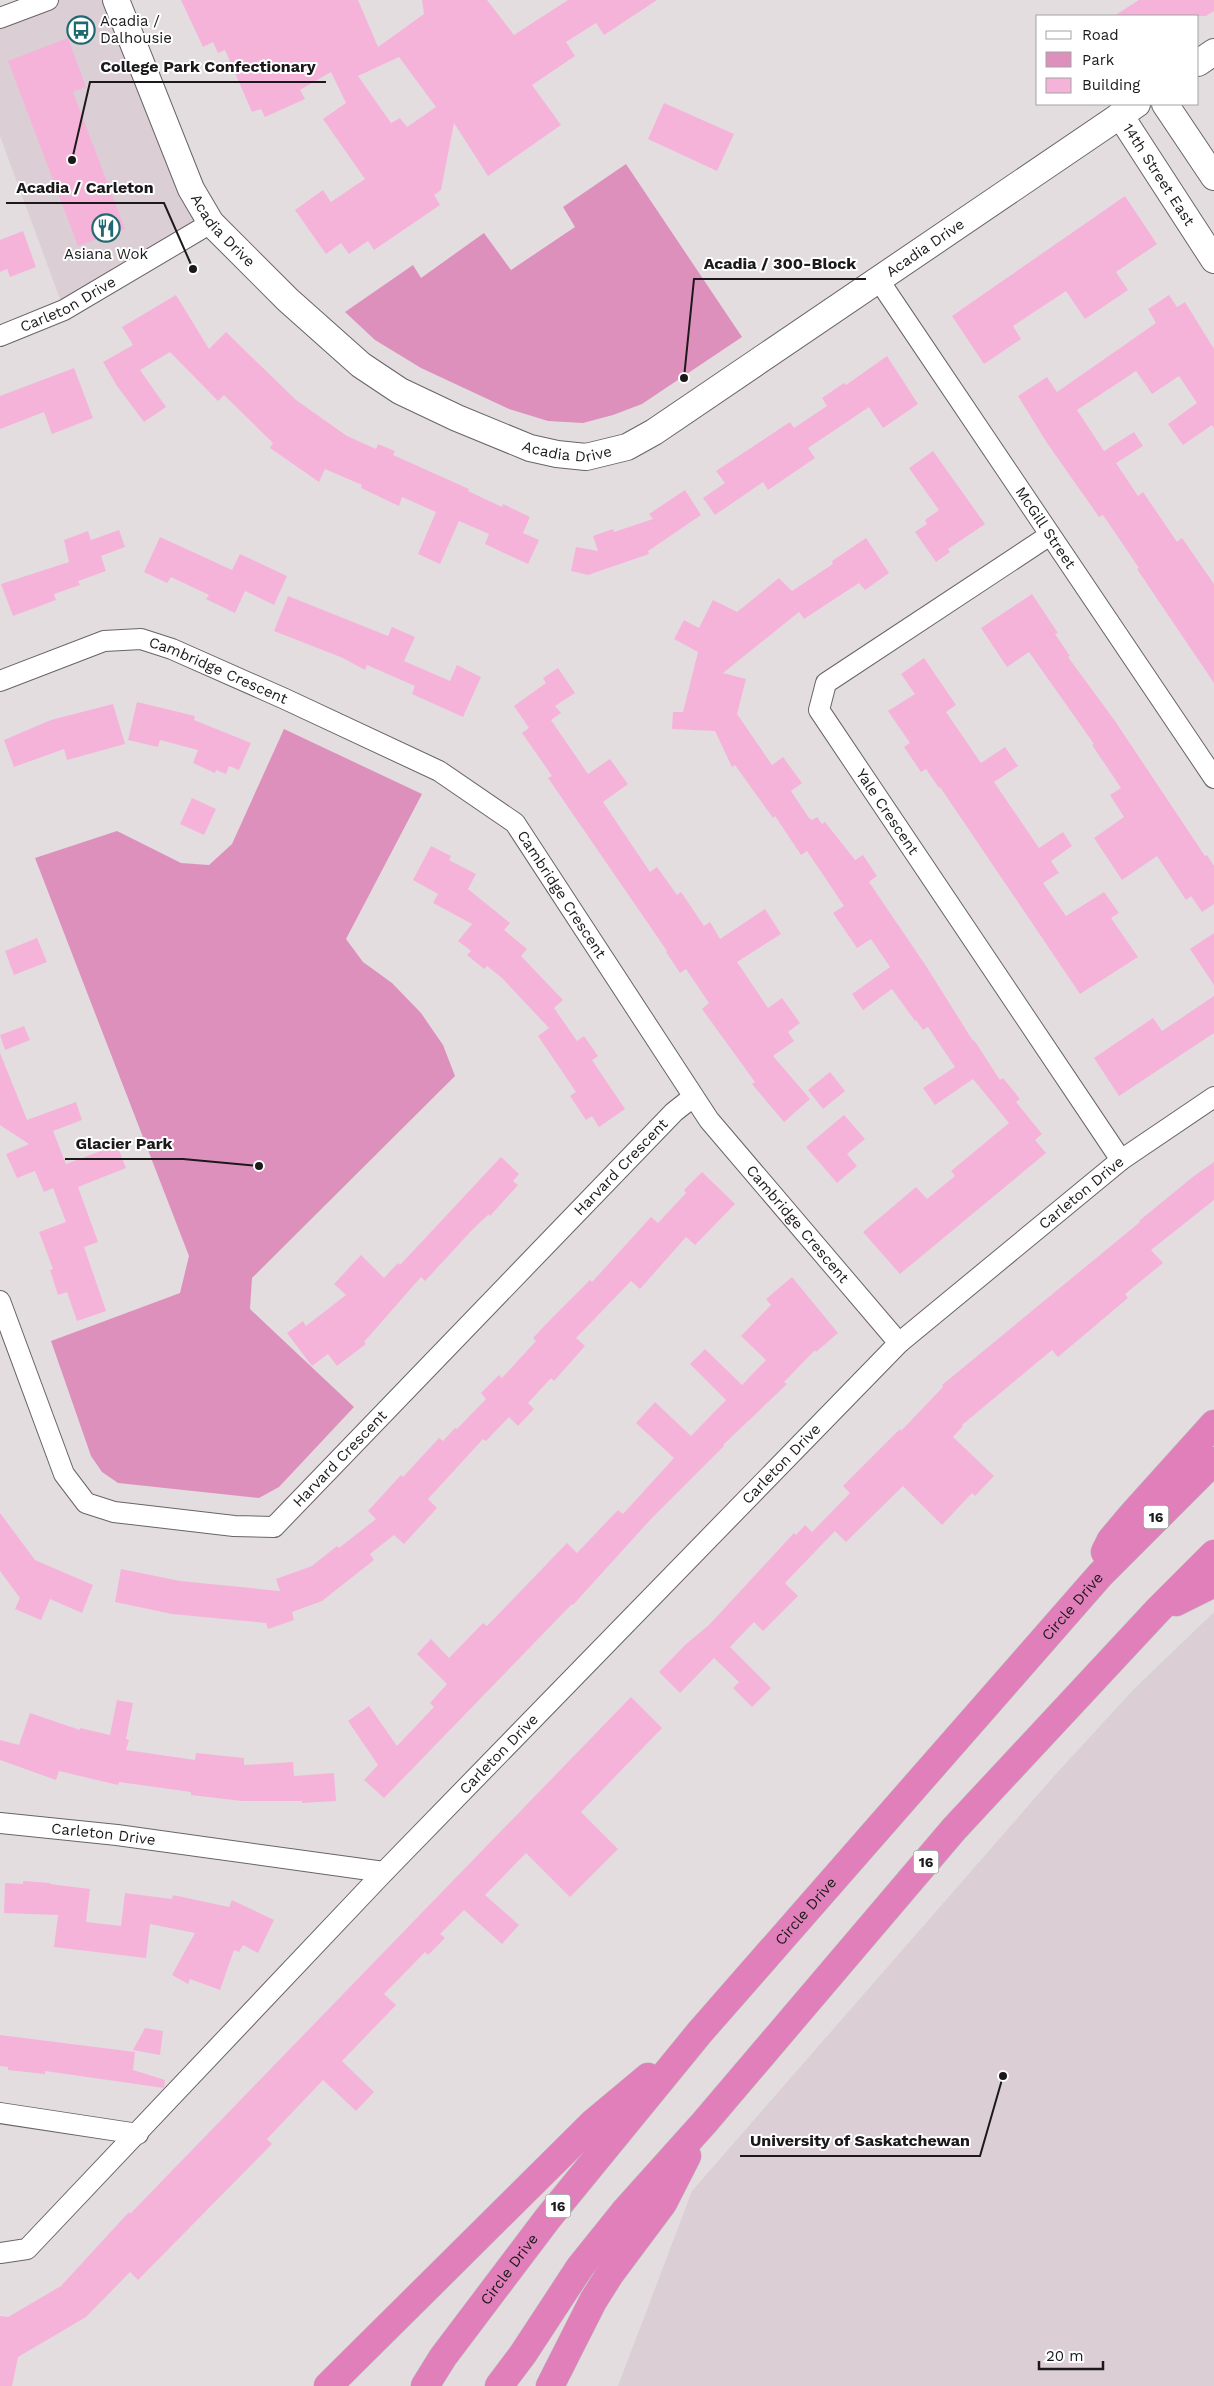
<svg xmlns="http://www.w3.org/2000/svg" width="1214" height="2386" viewBox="0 0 1214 2386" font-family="'Work Sans',sans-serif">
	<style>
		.built { fill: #dbced5 }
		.green { fill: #de90bd }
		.building { fill: #f6b3d9; fill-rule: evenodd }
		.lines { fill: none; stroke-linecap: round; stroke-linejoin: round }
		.minor-casing { stroke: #696467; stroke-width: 22 }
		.tertiary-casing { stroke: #696467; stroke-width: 28 }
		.motorway-casing { stroke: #bbbaba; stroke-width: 29 }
		.minor { stroke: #fff; stroke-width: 20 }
		.tertiary { stroke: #fff; stroke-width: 26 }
		.motorway { stroke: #e17fba; stroke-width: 28 }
		.labels { text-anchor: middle; stroke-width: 4; stroke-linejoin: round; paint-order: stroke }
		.shield { fill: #fff; stroke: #5f5e5f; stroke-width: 1 }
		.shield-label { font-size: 14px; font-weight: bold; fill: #1b191a }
		.poi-label { font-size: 15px; fill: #1b191a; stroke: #fff; text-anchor: start }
		.street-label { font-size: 15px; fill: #1b191a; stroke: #fff }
		.leader { fill: none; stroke: #1b191a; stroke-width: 2 }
		.callout-dot { fill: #1b191a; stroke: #fff; stroke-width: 2 }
		.callout-label { font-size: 16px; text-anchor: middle; font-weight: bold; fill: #1b191a; stroke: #fff; stroke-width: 4; stroke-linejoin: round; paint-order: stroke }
	</style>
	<rect width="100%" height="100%" fill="#e3dde0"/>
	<path class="built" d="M49,0h67l95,223 -147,87 -64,-174v-118z
		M1214,1612v774h-596l74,-195 363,-416 79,-86z"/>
	<path class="green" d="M626,164l116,173 -100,67 -29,11 -30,8 -35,-2 -39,-12 -88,-41 -46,-28 -30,-28 68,-47 8,13 63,-45 27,37 64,-43 -12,-20z
		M284,729l138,65 -76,145 17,23 29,21 29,30 22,32 12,31 -203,202 -2,31 104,98 -75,80 -20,11 -141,-15 -16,-11 -11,-16 -40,-115 129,-48 9,-37 -154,-398 82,-27 64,32 28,2 23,-21z"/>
	<path class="building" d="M181,0h177l20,47 46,-33 -2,-14h65l27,35 54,-35h89l-53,35 -8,-12 -30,19 9,14 -43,29 29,40 -73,51 -34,-53 -13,67 -7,5 6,10 -66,45 -6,-9 -19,13 -8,-11 -15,11 -31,-44 28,-20 8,12 34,-23 -42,-60 23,-16 -15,-31 -31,18 5,9 -40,18 -4,-8 -9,3 -27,-62 -7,3 -5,-11 -10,5zM399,57l37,50 -29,20 -7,-9 -9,5 -33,-47z
		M1139,0h75v11l-8,5h-92z
		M68,38l18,49 -13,5 52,137 -47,17 -70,-185z
		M664,103l70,31 -17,37 -69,-32z
		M1125,196l32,48 -41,28 12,18 -43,29 -19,-28 -53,35 8,13 -37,25 -32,-48z
		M23,231l13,36 -26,10 -3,-8 -7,3v-32z
		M176,295l33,54 17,-17 70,68 51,36 29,13 2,-5 17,7 -2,4 76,34 -1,2 34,16 1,-3 27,13 -7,16 16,7 -11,24 -43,-20 4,-10 -30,-13 -19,43 -22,-10 18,-42 -34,-15 -3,9 -38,-18 1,-3 -37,-16 -6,13 -49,-34 3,-5 -49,-48 -6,6 -48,-49 -30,18 26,37 -22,15 -27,-36 -14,-24 30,-17 -11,-18z
		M1169,295l8,12 8,-5 29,47v79l-2,-3 -29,20 -15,-21 29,-21 -18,-27 -27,18 -16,-23 -59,39 27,41 30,-19 9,14 -27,17 22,33 5,-4 34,50 5,-4 32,46v99l-77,-114 2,-1 -36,-53 -4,2 -52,-74 -29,-47 29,-19 10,15 99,-69 -8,-14z
		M887,356l31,48 -35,24 -14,-21 -61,41 7,10 -47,32 -5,-8 -48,33 -12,-17 22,-15 -9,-12 74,-49 4,6 33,-22 -5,-8 22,-15 2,2z
		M74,368l19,50 -41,16 -8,-22 -44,17v-33z
		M933,451l52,73 -37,25 2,3 -14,10 -21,-30 12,-8 -2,-4 14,-10 -30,-42z
		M685,490l16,25 -53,36 1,3 -61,21 -17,-4 5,-24 22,4 -5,-15 20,-7 1,3 39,-13 -4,-5z
		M119,530l6,17 -24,9 5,15 -28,10 2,4 -26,9 2,6 -43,16 -12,-32 68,-22 -5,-22 24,-9 3,9z
		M160,537l72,33 8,-16 47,22 -13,29 -29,-14 -10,22 -29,-14 3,-4 -38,-18 -4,6 -23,-11z
		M866,538l23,35 -24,17 -6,-7 -55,36 -5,-7 -76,61 23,6 -9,35 35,51 11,-8 19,26 -11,8 18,27 3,2 5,-3 5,7 3,-2 30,38 8,-5 14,21 -8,6 57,84 47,75 1,-1 26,40 3,-2 17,21 -4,3 26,32 -7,6 11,13 -146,121 -37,-42 53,-45 11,12 28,-23 -4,-5 58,-48 -36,-44 -38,26 -12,-17 32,-21 -27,-40 -5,3 -7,-10 -1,1 -23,-32 -29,21 -11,-16 38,-27 -19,-28 -14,9 -24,-35 11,-7 -37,-55 -6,4 -26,-39 -2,2 -38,-53 -3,2 -17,-36 -43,-2 1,-17h10l15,-60 -24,-13 10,-19 15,8 14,-28 24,12 42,-34 13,13 41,-27 -1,-3z
		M1032,594l26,39 -3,1 15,22 -2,1 47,64 90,135 2,-1 7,11v38l-12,8 -11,-16 -5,4 -29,-44 -35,24 -28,-42 30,-21 -14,-22 11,-7 -29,-43 2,-1 -65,-92 -22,15 -26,-39z
		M288,596l100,40 4,-9 23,10 -11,24 46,20 7,-16 24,12 -18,40 -51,-23 3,-8 -48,-21 -2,5 -22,-12 -69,-27z
		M924,658l32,47 -10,7 35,51 24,-16 13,19 -24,16 45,66 24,-16 9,14 -21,15 8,12 -16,10 23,33 38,-24 15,21 -8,5 27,39 -58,37 -140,-207 -1,1 -13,-19 -5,3 -17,-25 6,-4 -22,-32 27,-17 -14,-20z
		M558,668l17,25 -20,13 6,7 -10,7 37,54 22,-15 18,25 -25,18 47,70 7,-5 20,28 4,-3 23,34 6,-4 10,17 45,-30 16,25 -44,28 31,46 14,-10 18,25 -12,9 6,9 -21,15 37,43 -26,23 -32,-38 3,-2 -53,-73 7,-6 -23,-34 -6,4 -14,-21 1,-1 -119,-173 4,-2 -30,-43 7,-5 -15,-22 32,-23 -3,-5z
		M137,702l58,14 -1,4 57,23 -12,27 -10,-4 -3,8 -10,-4 -1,3 -22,-10 5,-13 -38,-10 -2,7 -30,-7z
		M113,704l12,40 -58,16 -3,-11 -50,18 -10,-27 47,-20z
		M192,798l24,11 -12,26 -24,-11z
		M431,846l20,10 -2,4 27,14 -8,15 42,34 -6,7 23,19 -6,7 42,44 -9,8 23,33 7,-5 14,20 -6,4 33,49 -26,18 -7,-11 -6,4 -16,-24 6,-4 -38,-56 11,-8 -47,-50 -15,-12 -3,3 -17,-14 4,-4 -13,-10 14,-17 -39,-21 5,-9 -25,-14z
		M1214,933v52l-24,-36z
		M37,938l10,24 -33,13 -9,-24z
		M1214,996v37l-95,63 -25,-38 59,-40 9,13z
		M24,1026l6,14 -25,10 -5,-15z
		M0,1053l27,67 49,-18 6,18 -29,11 13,33 51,-19 9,23 -48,19 20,55 -14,5 22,64 -29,10 -10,-29 -9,3 -8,-25 3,-1 -14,-37 27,-10 -13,-34 -9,4 -9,-21 -18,7 -11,-24 23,-10 -29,-19z
		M830,1072l15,19 -22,18 -15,-19z
		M844,1115l21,24 -18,15 10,12 -20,17 -31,-36z
		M501,1157l18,17 -6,7 5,4 -28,31 -1,-2 -16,15 -48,52 -4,-4 -57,65 2,2 -29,22 -9,-12 -16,12 -25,-33 16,-12 3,5 40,-31 -12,-11 27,-29 23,23 14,-15 2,2z
		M1214,1162v38l-63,50 12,13 -38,31 3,4 -70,59 -6,-7 -90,75 1,1 -10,11 41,39 -19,20 -3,-3 -30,32 -39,-39 -57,56 -11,-11 -50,52 13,13 -35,35 -9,-9 -24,25 41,41 -19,19 -19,-19 6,-6 -25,-24 -34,35 -21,-21 26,-27 24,-20 85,-92 2,2 9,-10 7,7 38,-39 -7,-7 57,-57 1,2 42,-44 -1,-2 198,-163 -1,-1 55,-45z
		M702,1172l33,32 -40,41 -9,-8 -46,52 -9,-8 -55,57 9,8 -31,35 -3,-3 -23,25 6,6 -16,17 -9,-9 -23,24 -3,-2 -55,60 9,9 -33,36 -10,-9 -24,19 4,6 -52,41 -30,11 2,8 -26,9 -2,-6 -94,-9 -57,-12 6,-33 59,12 100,10 -4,-12 36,-13 25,-20 2,2 37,-29 -8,-8 33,-36 2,2 36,-39 4,3 12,-13 2,1 29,-30 -5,-6 18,-18 3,3 34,-37 -3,-3 18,-19 39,-39 2,2 59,-65 7,6 28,-30 -2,-3z
		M792,1277l46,56 -22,19 -1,-2 -31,32 3,2 -64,61 1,1 -74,74 -77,85 -1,-1 -188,194 -20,-18 14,-15 -30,-44 21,-15 28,40 37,-39 -4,-4 17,-19 -30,-30 14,-15 18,19 34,-35 4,3 80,-83 10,10 41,-43 5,4 51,-56 -38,-35 19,-21 36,34 35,-36 -36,-36 15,-15 37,36 24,-25 -25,-24 30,-31 -5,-6z
		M0,1513l35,47 58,25 -11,28 -32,-14 -9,21 -26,-11 5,-11 -20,-27z
		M631,1697l31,31 -81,84 37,37 -48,48 -44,-44 -41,42 34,30 -17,19 -38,-34 -24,24 5,4 -17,17 -3,-3 -41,42 12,11 -54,56 32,31 -18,19 -33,-31 -56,59 5,5 -134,136 -8,-8 -44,45 -68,40 -6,29h-12v-70l8,1 53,-31 68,-74 1,2z
		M117,1700l16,3 -7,36 3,1 -3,10 69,10 1,-7 48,5v7l49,-3 1,14 40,-3 2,28 -34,2v-2h-60l-51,-6v-3l-72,-10 -1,3 -59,-14 -3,9 -56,-20v-20l19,5 11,-32 50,17v-2l30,7z
		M23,1881l27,2v1l40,5 -4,33 35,4 4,-33 47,6 1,-4 56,12 3,-7 42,20 -16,33 -15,-8 -4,7 -5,-2 -14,40 -30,-11 -2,5 -16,-9 23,-42 -45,-9 -4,34 -92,-11 4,-32 -54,-2 1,-30 18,1z
		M145,2028l18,3 -3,24 -27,-5z
		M0,2035l135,17 -2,18 32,10 -1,8 -119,-17v3l-37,-4v-3l-8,-1z"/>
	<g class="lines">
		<g class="minor-casing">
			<g id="minor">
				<path d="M0,18l48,-18"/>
				<path id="s1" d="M878,279l336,499"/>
				<path id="s2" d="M0,336l64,-26 147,-87"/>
				<path id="s3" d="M1050,535l-224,148 -7,27 302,450"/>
				<path id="s4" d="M0,681l104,-40 37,-2 31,10 113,50 154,72 76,52 194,297 190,223"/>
				<path id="s5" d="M0,1301l64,173 22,29 28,9 120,14 40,1 400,-415 19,-15"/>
				<path id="s6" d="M0,1823l117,12 267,37"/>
				<path d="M0,2113l138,21"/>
				<path id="s7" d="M0,2253l27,-4 357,-377 515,-529 222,-183 93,-63"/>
			</g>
		</g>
		<g class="tertiary-casing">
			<g id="tertiary">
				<path id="s8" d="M116,0l75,189 20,34 77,77 73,65 39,26 57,27 73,30 27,6 29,3 41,-10 27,-15 483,-328"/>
				<path d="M1198,63l16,-11"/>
				<path d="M1165,104l49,73"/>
				<path id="s9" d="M1120,115l94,145"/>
			</g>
		</g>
		<g class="motorway-casing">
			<g id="motorway">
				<path d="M1105,1552l6,-12 21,-25 82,-91"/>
				<path d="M1176,1602l38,-19"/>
				<path d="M328,2386l265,-263 55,-46"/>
				<path id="s10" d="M425,2386l18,-29 105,-139 152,-186 400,-457 114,-114"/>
				<path d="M499,2386l24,-32 57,-87 45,-56 79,-88 250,-294 204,-219 56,-56"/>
				<path d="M550,2386l43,-85 17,-27 53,-71 24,-47"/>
			</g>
		</g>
		<use href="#minor" class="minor"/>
		<use href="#tertiary" class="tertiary"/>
		<use href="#motorway" class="motorway"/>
	</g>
	<defs>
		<g id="bus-ring" transform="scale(1.4375)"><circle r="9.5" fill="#fff" stroke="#1e6a70" stroke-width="1.5"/><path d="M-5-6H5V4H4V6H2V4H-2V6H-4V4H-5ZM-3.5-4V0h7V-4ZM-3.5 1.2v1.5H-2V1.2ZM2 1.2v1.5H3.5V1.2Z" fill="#1e6a70"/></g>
		<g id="restaurant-ring" transform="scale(1.4375)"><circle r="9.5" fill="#fff" stroke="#1e6a70" stroke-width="1.5"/><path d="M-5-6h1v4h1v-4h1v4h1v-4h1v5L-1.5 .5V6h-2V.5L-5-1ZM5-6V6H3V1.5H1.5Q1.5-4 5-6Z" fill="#1e6a70"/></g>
	</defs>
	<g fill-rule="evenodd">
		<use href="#bus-ring" x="81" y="30"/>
		<use href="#restaurant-ring" x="106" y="228"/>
	</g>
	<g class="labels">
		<g class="shield">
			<rect x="1143.5" y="1505.5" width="25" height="23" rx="4"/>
			<rect x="913.5" y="1850.5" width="25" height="23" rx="4"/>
			<rect x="545.5" y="2194.5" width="25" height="23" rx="4"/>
		</g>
		<g class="shield-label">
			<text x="1156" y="1522">16</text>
			<text x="926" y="1867">16</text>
			<text x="558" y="2211">16</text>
		</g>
		<g class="poi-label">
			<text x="100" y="26">Acadia /<tspan x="100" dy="17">Dalhousie</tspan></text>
			<text x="106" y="259" text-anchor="middle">Asiana Wok</text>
		</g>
		<g class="street-label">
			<text dy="5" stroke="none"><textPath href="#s9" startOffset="71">14th Street East</textPath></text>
			<text dy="5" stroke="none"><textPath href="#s8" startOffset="256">Acadia Drive</textPath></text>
			<text dy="5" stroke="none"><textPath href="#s8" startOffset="1096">Acadia Drive</textPath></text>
			<text dy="5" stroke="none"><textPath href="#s2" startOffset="75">Carleton Drive</textPath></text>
			<text dy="5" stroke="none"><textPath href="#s8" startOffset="676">Acadia Drive</textPath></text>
			<text dy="5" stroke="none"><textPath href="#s1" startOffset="300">McGill Street</textPath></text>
			<text dy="5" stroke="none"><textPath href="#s4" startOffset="232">Cambridge Crescent</textPath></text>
			<text dy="5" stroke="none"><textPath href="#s3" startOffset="419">Yale Crescent</textPath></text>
			<text dy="5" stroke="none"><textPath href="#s4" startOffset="652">Cambridge Crescent</textPath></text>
			<text dy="5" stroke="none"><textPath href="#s5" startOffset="911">Harvard Crescent</textPath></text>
			<text dy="5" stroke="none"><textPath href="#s7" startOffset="1521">Carleton Drive</textPath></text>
			<text dy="5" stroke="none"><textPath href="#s4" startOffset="1058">Cambridge Crescent</textPath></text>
			<text dy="5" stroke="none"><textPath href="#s5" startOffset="506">Harvard Crescent</textPath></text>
			<text dy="5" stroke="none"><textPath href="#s7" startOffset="1116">Carleton Drive</textPath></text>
			<text dy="5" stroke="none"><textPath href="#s10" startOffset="1014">Circle Drive</textPath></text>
			<text dy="5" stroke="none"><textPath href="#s7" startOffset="711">Carleton Drive</textPath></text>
			<text dy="5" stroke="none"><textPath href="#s6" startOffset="104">Carleton Drive</textPath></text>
			<text dy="5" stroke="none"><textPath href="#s10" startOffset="609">Circle Drive</textPath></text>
			<text dy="5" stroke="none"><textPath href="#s10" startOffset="144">Circle Drive</textPath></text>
		</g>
	</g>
	<path class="leader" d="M72 160L90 82H326M193 269L164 203H6M684 378L694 279H866M259 1166L183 1159H65M1003 2076L980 2156H740"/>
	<g class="callout-dot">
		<circle cx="72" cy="160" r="5"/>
		<circle cx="193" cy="269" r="5"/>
		<circle cx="684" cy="378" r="5"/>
		<circle cx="259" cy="1166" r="5"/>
		<circle cx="1003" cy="2076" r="5"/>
	</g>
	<g class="callout-label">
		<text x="208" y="72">College Park Confectionary</text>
		<text x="85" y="193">Acadia / Carleton</text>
		<text x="780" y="269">Acadia / 300-Block</text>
		<text x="124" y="1149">Glacier Park</text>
		<text x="860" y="2146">University of Saskatchewan</text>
	</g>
	<rect x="1036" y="15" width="162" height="90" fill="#ffffff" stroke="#a4a3a3"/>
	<rect x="1046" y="31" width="25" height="8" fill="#ffffff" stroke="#a4a3a3"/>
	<text x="1082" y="40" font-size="15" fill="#1b191a">Road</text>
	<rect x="1046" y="52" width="25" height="15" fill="#de90bd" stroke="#a4a3a3"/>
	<text x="1082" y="65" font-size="15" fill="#1b191a">Park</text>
	<rect x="1046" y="78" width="25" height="15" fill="#f6b3d9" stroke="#a4a3a3"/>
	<text x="1082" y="90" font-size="15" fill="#1b191a">Building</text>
	<path d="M1039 2361v8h64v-8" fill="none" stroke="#1b191a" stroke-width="2.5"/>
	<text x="1046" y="2361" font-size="15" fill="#1b191a" stroke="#ffffff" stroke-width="4" paint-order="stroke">20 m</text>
</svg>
